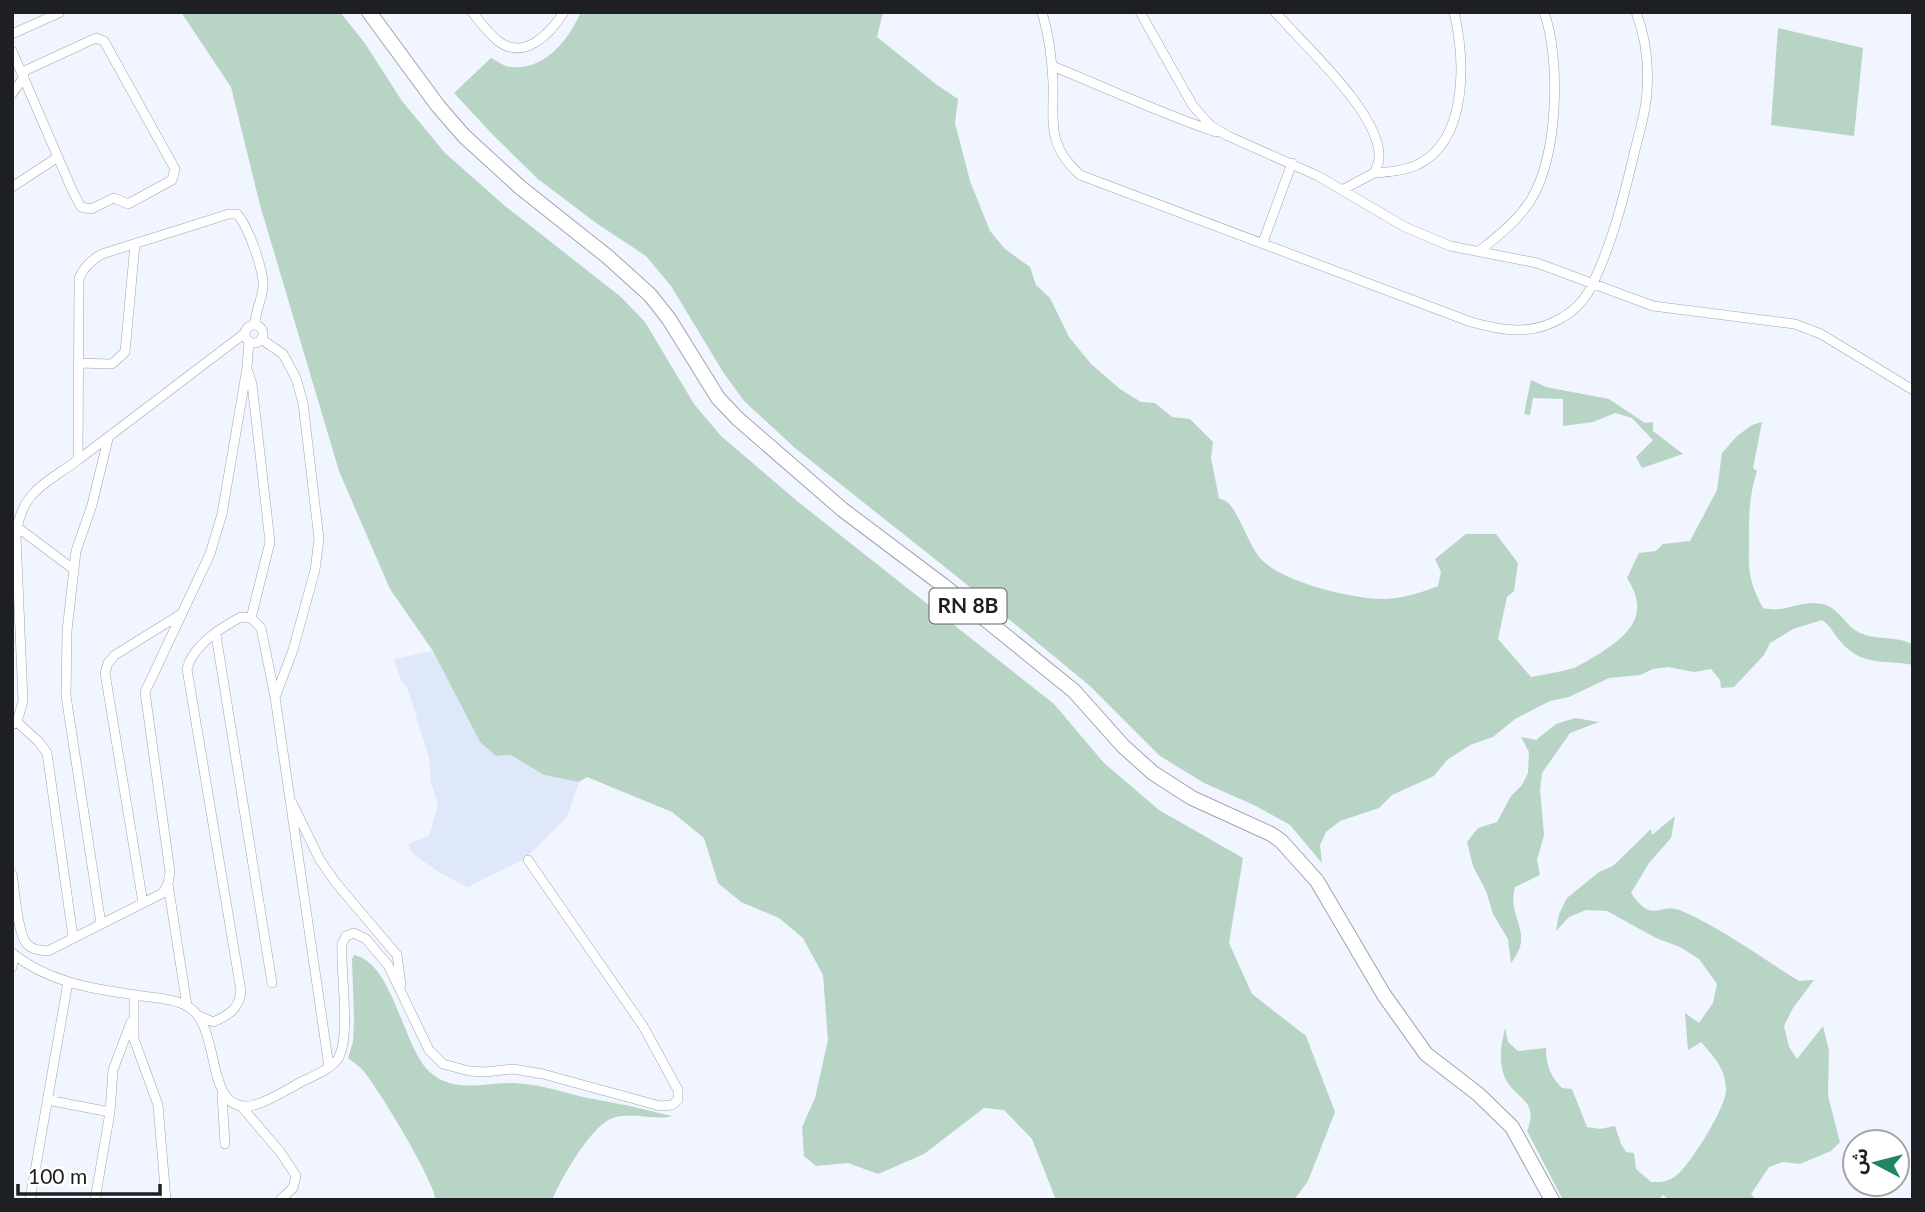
<svg xmlns="http://www.w3.org/2000/svg" width="1925" height="1212" viewBox="0 0 1925 1212" font-family="Lato,'Noto Sans Arabic',sans-serif">
	<style>
		.built { fill: #dfe8f8 }
		.green { fill: #b8d4c4 }
		.lines { fill: none; stroke-linecap: round; stroke-linejoin: round }
		.minor-casing { stroke: #9fa4ad; stroke-width: 10 }
		.primary-casing { stroke: #9fa4ad; stroke-width: 16 }
		.minor { stroke: #fff; stroke-width: 9 }
		.primary { stroke: #fff; stroke-width: 14 }
		.labels { text-anchor: middle; stroke-width: 7; stroke-linejoin: round; paint-order: stroke }
		.shield { fill: #fff; stroke: #616265; stroke-width: 2 }
		.shield-label { font-size: 21px; font-weight: bold; fill: #1d1f23 }
	</style>
	<rect width="100%" height="100%" fill="#f0f5ff"/>
	<path class="built" d="M433,651l47,91 16,14 15,-1 33,20 35,7 -12,35 -34,34 -12,10 -54,26 -30,-16 -25,-18 -4,-9 21,-8 9,-31 -7,-23 -2,-24 -21,-68 -7,-10 -7,-21z"/>
	<path class="green" d="M181,12h159l24,30 38,59 43,52 60,53 116,91 24,25 49,82 27,32 76,65 257,203 50,59 55,47 84,48 -14,85 23,51 54,42 29,76 -27,69 -14,19h-238l-24,-61 -28,-29 -20,-2 -60,46 -46,20 -30,-11 -32,3 -12,-10 -2,-29 13,-29 13,-58 -5,-65 -20,-37 -24,-20 -38,-16 -23,-19 -14,-45 -32,-26 -85,-35 -8,5 -35,-7 -33,-20 -15,1 -16,-14 -47,-91 -43,-62 -51,-118 -79,-266 -29,-118z
		M581,12h302l-6,25 60,48 21,14 -3,24 15,58 20,50 15,18 25,18 6,18 14,13 19,39 22,27 29,25 21,13 14,1 17,14 18,2 23,23 -2,16 8,40c3,2 7,2 9,5 9,6 21,42 32,55 21,24 90,40 121,41 19,0 40,-6 57,-13l3,-14 -6,-13 31,-25h30l22,29 -4,28 -7,6 -9,42 33,38c14,-3 29,-5 43,-9 9,-4 19,-11 28,-16 31,-20 47,-40 25,-74l12,-25 17,-2 7,-7 27,-3 27,-51 5,-37 15,-17 15,-11 10,-3 -9,46 4,3c-6,19 -8,35 -8,55 1,35 -5,48 14,82 22,6 38,-9 59,-4 17,3 23,22 38,29 17,8 37,2 53,12v20c-30,-6 -51,2 -73,-24 -7,-8 -9,-15 -18,-21l-29,9 -23,14 -6,12 -30,32 -13,1 -1,-8 -9,-11 -17,3 -26,-5 -15,2 -13,6 -31,3 -40,19 -19,4 -35,18 -22,18 -23,8 -23,15 -13,16 -42,19 -13,13 -39,13 -14,11 -6,13 2,18 -32,-38 -34,-19 -52,-23 -44,-27 -70,-70 -130,-107 -165,-131 -51,-47 -21,-29 -52,-86 -25,-30 -50,-33 -58,-44 -45,-44 -39,-42 37,-35c6,3 14,9 20,9 35,3 57,-27 70,-55z
		M1778,28l85,20 -9,88 -83,-11z
		M1531,380l15,7 63,12 36,24 8,-1v9l30,23 -41,14 -6,-11 17,-17 -21,-22 -17,-5 -22,9 -30,4v-27l-30,-1 -3,17 -6,-1z
		M1575,718l24,4 -29,11 -28,40 -2,17 4,45 -7,25 3,15 -25,12c-9,32 21,45 -4,76l-3,-24 -15,-25 -7,-23 -13,-25 -6,-24 11,-14 19,-6 14,-26 11,-11 6,-12 1,-21 -8,-15 15,3 20,-16z
		M1675,816l-4,22 -22,25 -18,30c23,33 28,8 51,18 41,18 78,46 117,70l15,-1 -21,28 -9,18 5,21 8,12 26,-33 6,25 -1,45 12,46 -9,9 -31,13 -17,-2 -14,5 -18,27 5,6h-86l-7,-5 -4,5h-96l-36,-69c13,-31 -12,-32 -22,-53 -7,-18 -4,-32 0,-50l3,14 10,9 28,-3c0,16 4,28 16,40l10,1 15,38 13,2 15,-3 6,18 5,8 8,1 2,16 15,13c10,0 18,0 26,-7 14,-11 49,-68 49,-85 0,-21 -12,-33 -25,-48l-13,8 -3,-37 14,10 14,-20 4,-19 -18,-25 -19,-12 -24,-9 -49,-27 -21,-1 -17,7 -13,14 3,-17 8,-16 32,-26 14,-6 38,-37 1,6z
		M354,955c40,8 49,95 77,118 24,21 56,9 83,10 24,1 46,8 69,14 15,3 31,6 47,9 14,3 27,7 42,10 -19,5 -39,-5 -59,2 -22,7 -52,61 -61,82h-116c-5,-25 -54,-105 -71,-127 -4,-6 -11,-10 -17,-15l5,-16 1,-23 -2,-60z"/>
	<g class="lines">
		<g class="minor-casing">
			<path id="minor" d="M472,12c8,10 16,21 26,29 26,20 52,-7 66,-29
				M1042,12c7,23 10,47 11,71 1,40 -7,61 27,92l391,147c32,9 62,14 92,-5 14,-8 25,-22 31,-36 19,-40 30,-85 40,-127 5,-21 12,-42 13,-63 2,-28 -1,-53 -11,-79
				M1140,12l53,94 18,20 17,10 90,40 87,51 45,19 87,17 116,43 142,18 26,10 92,56
				M1275,12c28,32 107,103 104,146 0,5 -3,11 -5,15l-32,17
				M12,34l47,-21
				M12,51l61,141 8,15 10,2 23,-11 14,6 44,-24 3,-11 -71,-128 -8,-3 -74,34
				M1052,66c55,22 108,47 164,66
				M12,94l12,-17
				M1374,173c14,-1 29,-2 43,-8 52,-25 48,-106 37,-153
				M12,187l46,-30
				M1263,242l29,-79
				M1478,252c20,-16 41,-32 54,-54 26,-45 29,-138 12,-186
				M245 334a9 9 0 1 1 18 0a9 9 0 1 1-18 0Z
				M245,333l-167,127 1,-182c5,-11 12,-18 23,-24l127,-40h8c11,12 27,56 26,73 -1,13 -8,24 -8,38
				M261,339l22,15 13,24 7,25 16,136 -4,31 -22,80 -17,45
				M78,363l34,1 13,-12 10,-108
				M247,369l5,15 18,158 -19,76
				M17,527l56,42
				M216,635l56,348
				M17,722l22,20 8,11 26,184
				M12,725l5,-3 6,-21 -7,-164c4,-45 29,-53 62,-77
				M292,803l28,57 16,23 61,72 4,30
				M12,874c3,16 5,57 14,69 6,7 13,7 22,8l115,-58 5,-9 2,-12 -25,-180 65,-138 12,-40 25,-146 2,-27
				M168,884l19,122
				M143,903l-38,-230 3,-10 7,-8 66,-41
				M101,924l-35,-228 1,-65 9,-80 16,-46 16,-66
				M12,953c36,29 80,36 124,42 17,3 36,3 51,11 37,20 15,111 67,99 16,-4 32,-15 47,-23 12,-6 28,-12 36,-22 15,-21 3,-88 5,-116l4,-8 8,-3 12,6 22,26 41,85 14,14 26,7 16,1 28,-3 30,5 117,32 12,-1 6,-5v-10l-35,-64 -115,-166
				M12,967l2,-12
				M134,995v44l24,66 8,95
				M200,1016l13,6c16,-7 26,-13 28,-31l-54,-322c6,-24 33,-41 54,-52l10,1 10,10 14,69 54,370
				M222,1094l3,50
				M47,1100l63,12
				M241,1106l40,47 15,23 -3,12 -13,12
				M30,1200l38,-218
				M95,1200l15,-88 3,-42 18,-48"/>
		</g>
		<g class="primary-casing">
			<path id="primary" d="M369,12l69,94 26,30 57,52 87,69 42,38 19,24 49,79 20,21 105,91 101,76 130,105 49,55 30,27 39,25 79,36 10,7 36,40 67,114 42,59 52,40 34,33 40,73"/>
		</g>
		<use href="#minor" class="minor"/>
		<use href="#primary" class="primary"/>
	</g>
	<g class="labels">
		<rect class="shield" x="929.5" y="588.5" width="77" height="35" rx="5"/>
		<g class="shield-label">
			<text x="968" y="613">RN 8B</text>
		</g>
	</g>
	<rect width="1925" height="1212" fill="none" stroke="#1d1f23" stroke-width="28"/>
	<g transform="translate(1876 1163) rotate(277)"><circle r="33" fill="#ffffff" stroke="#a5a5a7" stroke-width="2"/>
	<path d="M0-5L12 26L0 18L-12 26Z" fill="#1f8661"/>
	<text y="-10" font-size="19" font-weight="bold" text-anchor="middle" fill="#1d1f23">ش</text>
	</g>
	<path d="M18 1184v10h142v-10" fill="none" stroke="#1d1f23" stroke-width="3.5"/>
	<text x="28" y="1184" font-size="21" fill="#1d1f23" stroke="#ffffff" stroke-width="5" paint-order="stroke">100 m</text>
</svg>
